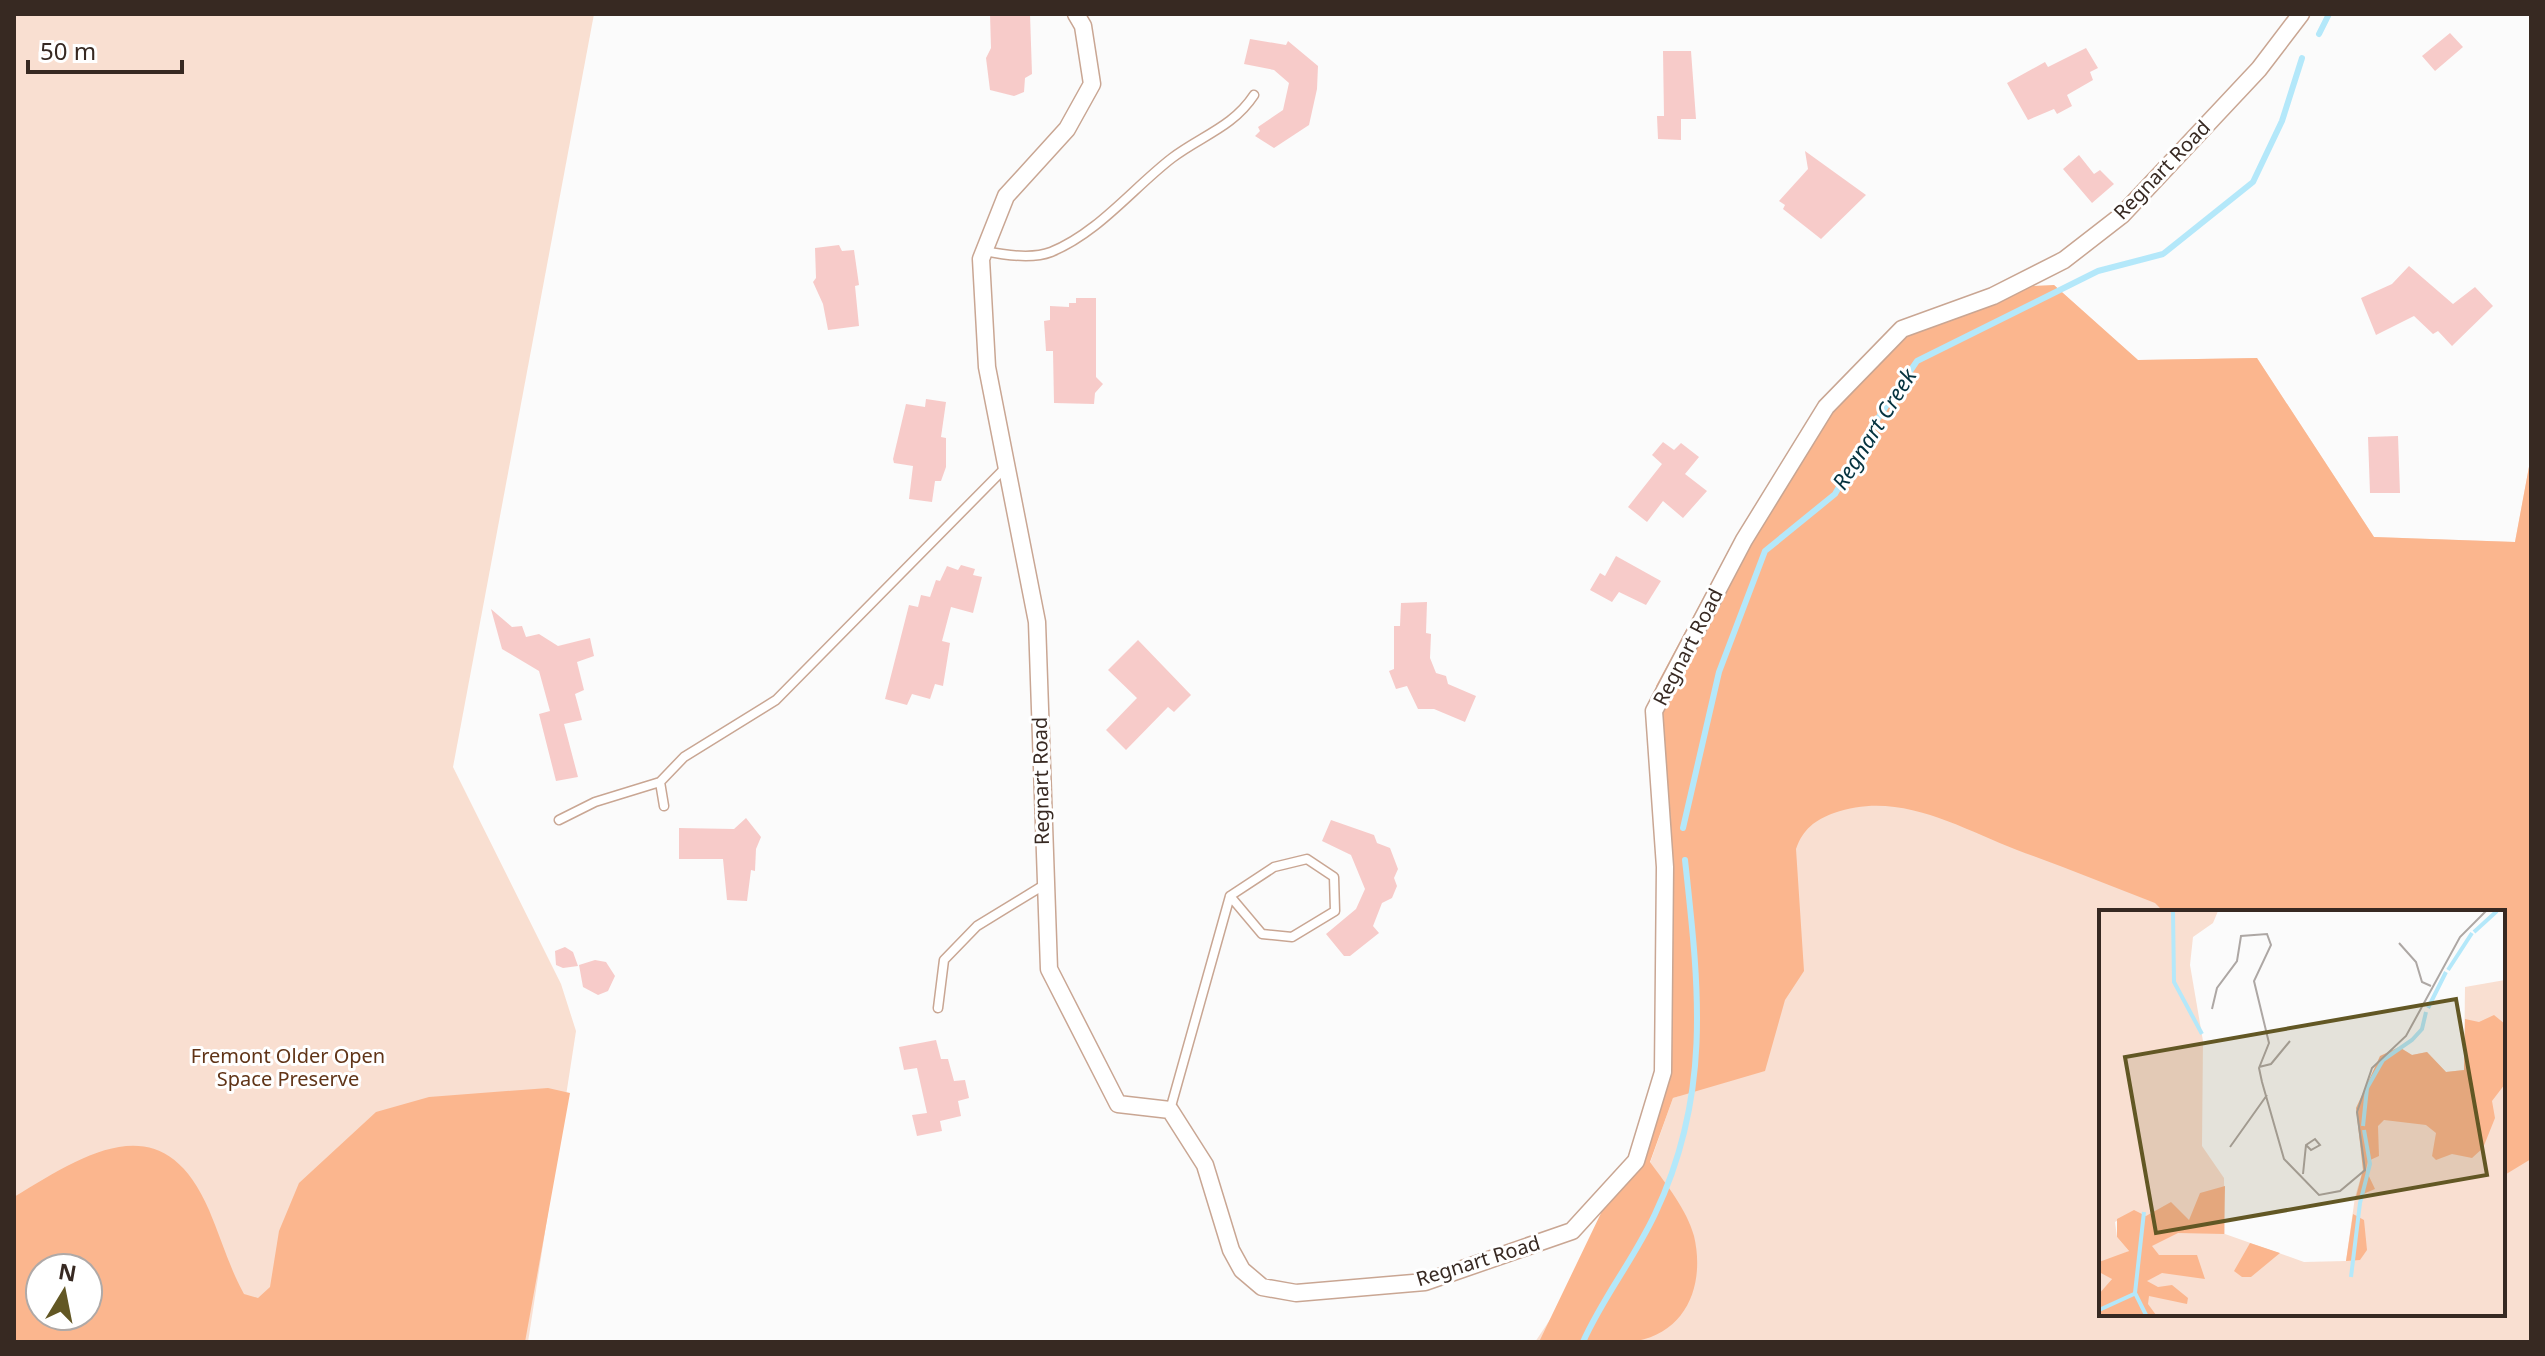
<svg xmlns="http://www.w3.org/2000/svg" width="2545" height="1356" viewBox="0 0 2545 1356" font-family="'Noto Sans',sans-serif">
	<style>
		.green { fill: #f9dfd1; fill-rule: evenodd }
		.forest { fill: #fbb68e; fill-rule: evenodd }
		.lines { fill: none; stroke-linecap: round; stroke-linejoin: round }
		.stream { stroke: #b4e8fa; stroke-width: 6 }
		.building { fill: #f7cbc9 }
		.service-casing { stroke: #c9a693; stroke-width: 11 }
		.minor-casing { stroke: #c9a693; stroke-width: 19 }
		.service { stroke: #fff; stroke-width: 8 }
		.minor { stroke: #fff; stroke-width: 16 }
		.labels { text-anchor: middle; stroke-width: 6; stroke-linejoin: round; paint-order: stroke }
		.street-label { font-size: 20px; fill: #372922; stroke: #fff }
		.park-label { font-size: 20px; fill: #603417; stroke: #fff }
		.water-label { font-size: 22px; font-style: italic; fill: #04323e; stroke: #fff }
		.inset-river { fill: none; stroke: #b4e8fa; stroke-width: 4 }
		.inset-road { fill: none; stroke: #ada7a4; stroke-width: 2 }
		.view { fill: #625724; fill-opacity: 0.15; stroke: #625724; stroke-width: 4 }
		.inset-edge { fill: none; stroke: #372922; stroke-width: 4 }
	</style>
	<rect width="100%" height="100%" fill="#fbfbfb"/>
	<path class="green" d="M14,14h580l-141,753 108,217 15,47 -48,311h-514zM40,1268h48v48h-48z
		M2054,285l84,75 119,-2 117,179 141,5 16,-86v886h-996l116,-173 -1,-6 23,-65 6,-2zM2101,912h402v402h-402z"/>
	<path class="forest" d="M2054,285l84,75 119,-2 117,179 141,5 16,-86v703l-28,17v-264h-339l-9,-9c-46,-18 -92,-36 -138,-53 -59,-23 -118,-60 -183,-37 -19,7 -31,16 -38,36l8,122 -19,29 -20,71 -92,27 -23,64c16,22 37,48 44,74 11,47 -6,95 -57,105 -30,6 -67,1 -98,1l88,-183 31,-88v-232l-8,-66 6,-87 78,-146 84,-134 81,-83 96,-35z
		M548,1088l22,5 -45,249h-511v-145c72,-44 149,-95 195,13 12,28 20,57 35,84l14,4 12,-11 9,-56 20,-48 77,-71 53,-15zM40,1268h48v48h-48z"/>
	<g class="lines">
		<path class="stream" d="M2319,34l10,-20
			M1683,828l36,-156 46,-121 70,-57 45,-79 37,-54 181,-90 65,-17 90,-72 29,-61 20,-63
			M1583,1342c20,-45 51,-83 72,-128 57,-120 44,-226 30,-354"/>
	</g>
	<path class="building" d="M990,14h40l2,60 -7,4 -1,14 -10,4 -24,-6 -4,-32 5,-10z
		M2450,33l13,14 -28,24 -13,-15z
		M1250,39l36,6 2,-4 30,25 -1,23 -8,36 -35,23 -19,-12 5,-5 -2,-4 25,-17 6,-27 -15,-13 -30,-6z
		M2086,48l12,20 -8,4 3,8 -26,15 5,11 -15,8 -3,-5 -26,11 -21,-37 38,-21 3,5z
		M1663,51h28l5,68h-15v21l-23,-1 -1,-23h7z
		M1805,151l61,44 -45,44 -38,-30 2,-4 -6,-4 29,-32z
		M2079,155l15,19 6,-4 14,14 -22,19 -29,-34z
		M839,245l3,6 12,-1 5,35 -4,1 4,40 -31,4 -5,-26 -10,-22 3,-4 -1,-30z
		M2409,266l44,38 22,-17 18,19 -41,40 -14,-15 -5,3 -19,-18 -38,19 -15,-37 31,-14z
		M1076,298h20v79l7,7 -8,9 -1,11 -40,-1 -1,-52h-7l-2,-30 6,-1v-14l19,1v-4h7z
		M926,399l20,3 -5,35 5,1v29l-5,14h-6l-3,21 -23,-3 4,-33 -19,-3 -1,-4 13,-55 19,3z
		M2398,436l2,57h-30l-2,-56z
		M1663,442l11,8 7,-7 18,14 -14,17 22,17 -24,27 -20,-17 -16,21 -19,-15 34,-43 -10,-9z
		M1616,556l45,25 -15,24 -27,-13 -7,10 -22,-12 10,-17 5,3z
		M961,565l14,4 -2,6 9,2 -9,36 -22,-6 -9,34 8,2 -7,43 -8,-2 -5,15 -18,-5 -5,11 -22,-6 24,-94 9,2 3,-12 9,2 6,-17 4,1 7,-15 11,4z
		M1427,602l-1,31 5,1 -1,24 6,15 10,3 2,8 28,12 -11,26 -31,-13h-16l-11,-23 -11,3 -7,-18 5,-2v-43h6l1,-23z
		M491,609l21,18 10,-1 4,11 13,-3 19,12 32,-8 4,18 -17,6 7,28 -9,4 7,26 -18,4 14,53 -22,4 -17,-67 11,-3 -11,-40 -37,-22z
		M1138,640l53,55 -17,17 -6,-5 -42,43 -20,-20 31,-32 -29,-28z
		M746,818l15,19 -5,12 -1,22 -4,-1 -4,31 -20,-1 -4,-41h-44v-31l55,1z
		M1331,820l43,15 3,8 13,5 8,21 -4,9 3,8 -5,12 -10,5 -9,23 6,7 -29,23h-6l-18,-22 30,-25 9,-20 -14,-34 -29,-14z
		M565,947l8,5 5,14 -15,2 -7,-3 -1,-14z
		M595,960l11,2 9,14 -7,15 -10,4 -15,-8 -4,-22z
		M936,1040l5,19h7l6,22 11,-1 4,18 -11,3 3,15 -21,5 2,10 -25,5 -5,-21 15,-2 -10,-45 -13,2 -5,-23z"/>
	<g class="lines">
		<g class="service-casing">
			<path id="service" d="M985,251c19,4 48,8 66,1 47,-19 82,-64 121,-94 29,-22 61,-31 82,-63
				M664,806l-4,-24 24,-25 92,-57 230,-233
				M559,820l36,-18 65,-20
				M938,1008l6,-48 33,-34 67,-41
				M1170,1110l60,-214 44,-29 33,-8 27,18 1,34 -43,26 -30,-3 -32,-38"/>
		</g>
		<g class="minor-casing">
			<path id="minor" d="M1076,14l7,12 9,58 -25,45 -61,67 -25,63 6,108 50,255 12,347 69,135 52,6 35,55 26,85 11,20 20,17 34,6 129,-11 147,-51 64,-70 27,-89 2,-205 -11,-156 90,-171 82,-133 76,-78 91,-33 71,-36 58,-45 137,-146 42,-55"/>
		</g>
		<use href="#service" class="service"/>
		<use href="#minor" class="minor"/>
	</g>
	<g class="labels">
		<g class="street-label">
			<text transform="translate(2162 170) rotate(-46)" y="7">Regnart Road</text>
			<text transform="translate(1688 647) rotate(-63)" y="7">Regnart Road</text>
			<text transform="translate(1041 781) rotate(-91)" y="7">Regnart Road</text>
			<text transform="translate(1478 1261) rotate(-17)" y="7">Regnart Road</text>
		</g>
		<g class="park-label">
			<text x="288" y="1063">Fremont Older Open<tspan x="288" dy="23">Space Preserve</tspan></text>
		</g>
		<g class="water-label">
			<text transform="translate(1874 429) rotate(-58)" y="8">Regnart Creek</text>
		</g>
	</g>
	<g transform="translate(2099 910)">
		<rect width="406" height="406" fill="#fbfbfb"/>
		<path d="M0,1h119l-5,12 -20,14 -3,28 13,76 -1,105 22,32 1,56 79,28 42,-1 9,-64 44,-150 13,8 15,-3 19,20 18,-2 1,-83 40,-7v335h-364l-10,-103 -16,10 2,15 12,14 -21,11 4,17 -9,12 -4,24z" fill="#f9dfd1"/>
		<path d="M395,105l11,9v60l-13,17 3,17 -12,30 -11,10 -20,-4 -16,6 -4,-4 4,-23 -10,-8 -42,-5 -6,6 1,30 -11,5 -2,9 9,19 -19,8 7,-27 -7,-62 24,-52 19,-9 13,8 15,-3 19,20 18,-2 1,-51 14,3zM126,276l-1,48 -46,-1 -26,13 7,9h38l8,24 -43,-6 -15,8 11,6 14,-2 16,13 -1,6 -38,-8 -1,8 8,11h-57v-21l13,-15 -13,-7v-10l30,-11 -12,-14v-18l17,-9 12,6 25,-14 18,18 11,-27zM254,304l11,6 3,30 -7,10 -14,1zM151,333l30,10 -29,24h-9l-8,-6z" fill="#fbb68e"/>
		<path class="inset-river" d="M74,1l1,71 28,52M375,22l23,-21M349,60l24,-37M329,98l18,-36M264,216l4,-38 16,-28 29,-20 10,-11 4,-17M45,302l-9,81 11,22M252,367l9,-74 10,-39 -6,-34M0,400l35,-16"/>
		<path class="inset-road" d="M300,33l17,19 6,20 9,4M113,99l5,-21 20,-27 4,-25 26,-2 4,11 -17,36 15,62 -10,25 3,14 22,77 35,36 21,-4 25,-21 -8,-58 15,-44 34,-32 54,-99 26,-26M160,157l12,-3 19,-23M131,237l37,-52M204,264l3,-29 9,-6 5,6 -9,5 -5,-5"/>
		<path class="view" d="M357,89l31,176 -331,58 -31,-176z"/>
		<rect width="406" height="406" class="inset-edge"/>
	</g>
	<rect width="2545" height="1356" fill="none" stroke="#372922" stroke-width="32"/>
	<g transform="translate(64 1292) rotate(10)"><circle r="38" fill="#ffffff" stroke="#afa9a7" stroke-width="2"/>
	<path d="M0-6L14 30L0 20L-14 30Z" fill="#625724"/>
	<text y="-12" font-size="22" font-weight="bold" text-anchor="middle" fill="#372922">N</text>
	</g>
	<path d="M28 60v12h154v-12" fill="none" stroke="#372922" stroke-width="4"/>
	<text x="40" y="60" font-size="24" fill="#372922" stroke="#ffffff" stroke-width="6" paint-order="stroke">50 m</text>
</svg>
